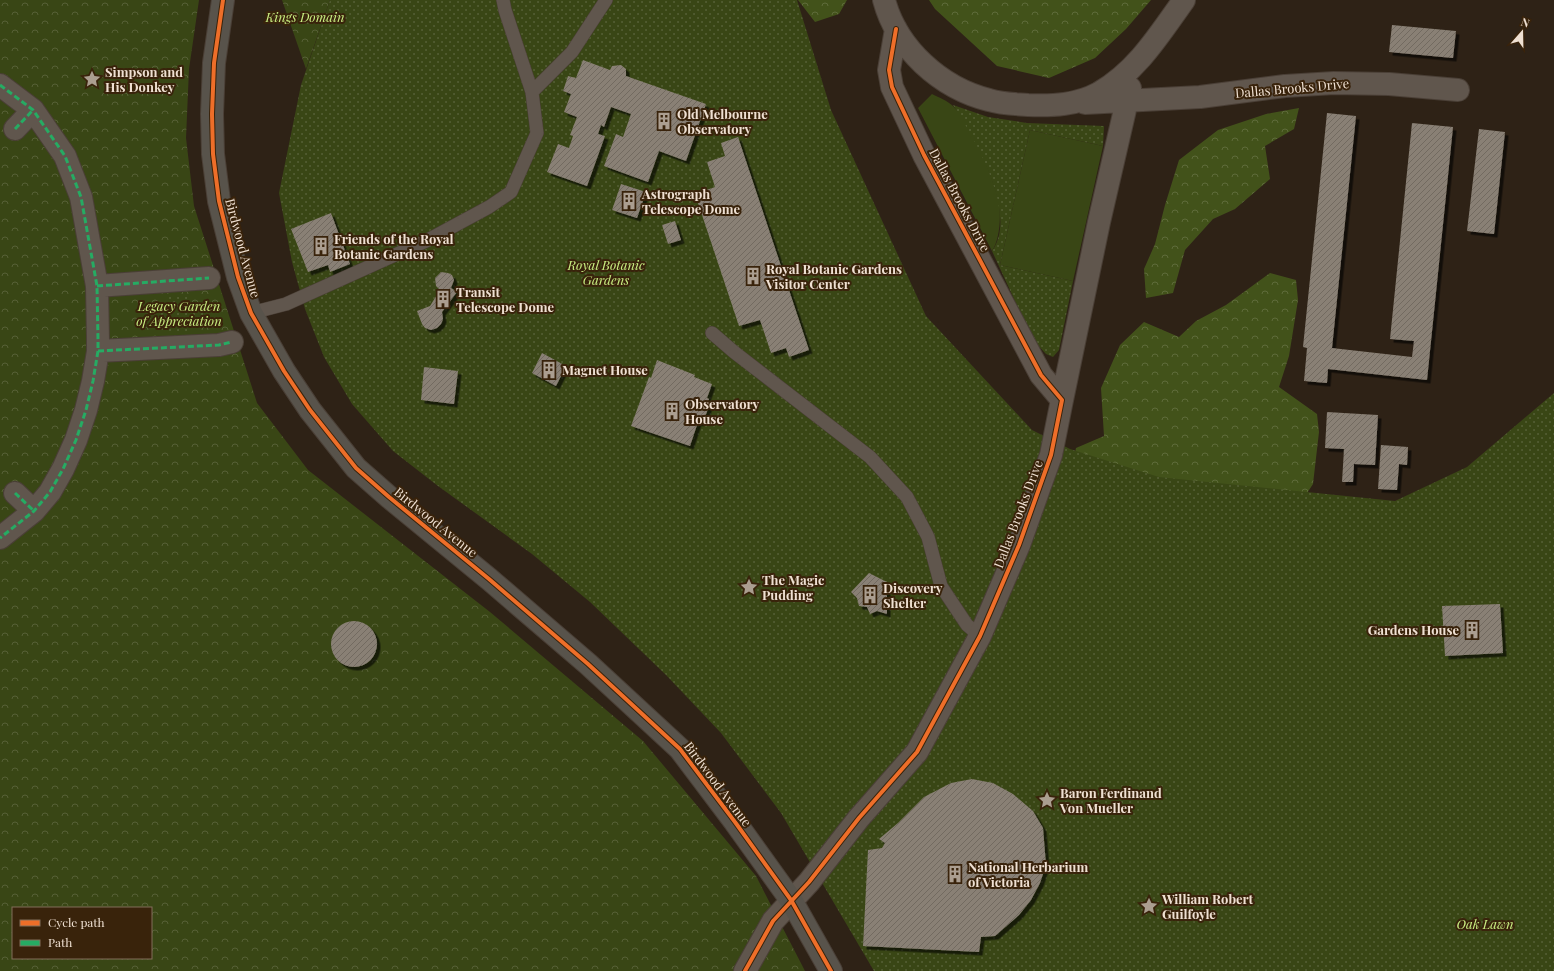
<svg xmlns="http://www.w3.org/2000/svg" width="1554" height="971" viewBox="0 0 1554 971" font-family="'Playfair Display',serif">
	<style>
		.grass { fill: #394615 }
		.forest { fill: url(#forest-crowns) }
		.park { fill: url(#park-crowns); fill-rule: evenodd }
		.garden { fill: url(#garden-dots) }
		.building { fill: url(#building-hatch); filter: url(#shadow) }
		.lines { fill: none; stroke-linecap: round; stroke-linejoin: round }
		.lane-casing { stroke: #4a3f36; stroke-width: 14 }
		.street-casing { stroke: #4a3f36; stroke-width: 24 }
		.secondary-casing { stroke: #4a3f36; stroke-width: 24 }
		.lane { stroke: #60564d; stroke-width: 13 }
		.street { stroke: #60564d; stroke-width: 22 }
		.secondary { stroke: #58534b; stroke-width: 22 }
		.quiet { stroke: #26ab63; stroke-width: 3; stroke-dasharray: 6 3; stroke-linecap: butt }
		.cycleway-casing { stroke: #39230b; stroke-width: 6 }
		.cycleway { stroke: #ee6e29; stroke-width: 4 }
		.labels { text-anchor: middle; stroke-width: 4; stroke-linejoin: round; paint-order: stroke }
		.park-label { font-size: 13px; font-style: italic; fill: #c9ef82; stroke: #39230b }
		.poi-label { font-size: 13px; font-weight: bold; fill: #efe0d2; stroke: #39230b; text-anchor: start }
		.street-label { font-size: 13px; fill: #efe0d2; stroke: #39230b }
	</style>
	<defs>
		<pattern id="forest-crowns" width="20" height="18" patternUnits="userSpaceOnUse"><rect width="20" height="18" fill="#42521a"/><path d="M2 6a3 3 0 1 1 6 0M12 15a3 3 0 1 1 6 0" fill="none" stroke="#5e6b3a"/></pattern>
		<pattern id="park-crowns" width="20" height="18" patternUnits="userSpaceOnUse"><rect width="20" height="18" fill="#394615"/><path d="M2 6a3 3 0 1 1 6 0M12 15a3 3 0 1 1 6 0" fill="none" stroke="#566036"/></pattern>
		<pattern id="garden-dots" width="8" height="8" patternUnits="userSpaceOnUse"><rect width="8" height="8" fill="#394615"/><path d="M2 2h.1M6 6h.1" fill="none" stroke="#566036" stroke-width="1.8" stroke-linecap="round"/></pattern>
		<pattern id="building-hatch" width="6" height="6" patternUnits="userSpaceOnUse"><rect width="6" height="6" fill="#898074"/><path d="M-1 1l2-2M0 6l6-6M5 7l2-2" fill="none" stroke="#726b61"/></pattern>
		<filter id="shadow"><feDropShadow dx="3.5" dy="3.5" stdDeviation="0" flood-color="#0009"/></filter>
	</defs>
	<rect width="100%" height="100%" fill="#2e2216"/>
	<path class="grass" d="M932,94c6,3 16,7 21,12 18,18 41,72 46,97 2,14 1,36 -7,48l-74,-143z
		M1030,130l73,16 -30,135 -73,-16z"/>
	<path class="forest" d="M798,0h49l-8,14 -24,8z
		M929,0h222l-25,29 -31,29 -46,20 -52,-12 -62,-57z
		M1299,108l-5,21 -29,17 5,33 -35,30 -22,10 -28,31 -12,43 -27,5 -2,-29 11,-25 10,-39 14,-45 39,-30 48,-16z
		M1270,273l26,7 2,20 -9,56 -10,31 38,27 2,18 -6,52 -19,29 -225,-32 7,-33 28,-12 -3,-48 19,-43 24,-23 35,15 17,-16 30,-16z"/>
	<path class="park" d="M0,0h199l-10,69 -3,69 8,68 63,197 51,67 182,142 153,129 113,135 49,95h-805zM13,908h138v50h-138z
		M282,0h48l-24,69z"/>
	<path class="garden" d="M330,0h467l34,110 95,206 106,114 38,19 89,28 236,24 72,-34 87,-74v578h-680l-93,-158 -60,-80 -55,-58 -76,-73 -58,-48 -94,-68 -45,-35 -41,-47 -28,-47 -19,-48 -13,-47 -13,-69 22,-108z
		M953,105l35,12 39,6 77,3 -1,20 -73,-16 -30,135 73,16 -14,69 -6,7 -7,-3 -13,-14 -41,-89c27,-37 -18,-114 -39,-146z
		M168,295h21l1,9 18,-1v20h-18v9h-22v-9h-18v-18h18z"/>
	<path class="building" d="M1392,25l64,6 -3,27 -64,-6z
		M583,60l27,10 2,-4 9,-1 5,4v7l80,28 -20,57 -27,-10 -11,31 -44,-16 12,-32 7,3 8,-23 -20,-7 -7,20 -3,-2 -3,9 7,2 -18,50 -40,-14 11,-28 11,4 4,-12 -3,-1 7,-18 -13,-5 7,-18 -8,-3 5,-15 8,2z
		M1327,113l29,3 -24,232 80,9 2,-16 -24,-2 22,-216 41,4 -26,253 -99,-11 -1,14 -23,-2 3,-33 -4,-1z
		M1479,129l26,3 -11,102 -27,-3z
		M738,137l71,213 -20,7 -3,-9 -15,5 -11,-33 -21,6 -44,-132 20,-7 -8,-25 18,-6 -4,-13z
		M621,184l25,8 -9,26 -25,-8z
		M331,213l19,51 -20,8 -2,-7 -20,7 -17,-43z
		M675,221l6,19 -13,4 -6,-19z
		M441,272l7,1 4,2 2,5 -3,8 6,4 -15,20 1,7 -2,5 -4,4 -6,2 -6,-2 -3,-4 -5,-13 13,-5 10,-16 -4,-4 -1,-8z
		M542,353l24,13 -10,20 -24,-13z
		M657,360l38,15 -1,2 18,7 -5,14 2,1 -1,4h2l-6,17 -2,-1 -2,4 -2,-1 -8,24 -59,-20 18,-49 2,1z
		M424,367l34,4 -4,33 -33,-4z
		M1327,412l51,3 -3,50 -21,-1 -1,18h-11l2,-33 -19,-1z
		M1381,445l27,2 -1,18 -8,-1 -2,26 -19,-1z
		M869,573l18,9v32l-10,-3 -7,3 -3,-7 -8,-1 -2,-8 -6,-6z
		M1500,604l3,49 -58,3 -3,-50z
		M331 644a23 23 0 1 1 46 0a23 23 0 1 1-46 0Z
		M972,779l21,4 20,11 20,17 10,17 3,37 -6,18 -9,17 -12,15 -24,21 -14,1 -2,15 -116,-6 5,-96 14,-2 3,-5 -6,-4 19,-16 26,-26 27,-14z"/>
	<g class="lines">
		<g class="lane-casing">
			<path id="lane" d="M503,0l2,10 27,82
				M251,313l35,-9 140,-63 63,-34 22,-15 26,-59 -5,-41 40,-40 34,-52
				M712,333l22,19 136,105 37,40 21,40 13,49 26,39 13,11"/>
		</g>
		<g class="street-casing">
			<path id="street" d="M884,0c13,49 57,88 105,100 13,4 26,4 39,5 25,1 49,0 71,-12 38,-22 60,-58 85,-93
				M0,85l33,25 32,46 16,41 16,89 1,54v11l-5,30 -7,29 -10,30 -13,29 -13,23 -16,19 -34,27
				M1085,103l115,-6 85,-11 49,-3 55,1 69,6
				M15,129l18,-19
				M97,286l112,-8
				M98,351l121,-6 13,-3
				M1062,400l37,-178 31,-134
				M15,493l19,18
				M745,971l28,-50 36,-39 50,-64 58,-66 63,-116 39,-91 32,-90 11,-55 -21,-25 -117,-220 -32,-68 -3,-17 7,-41"/>
		</g>
		<g class="secondary-casing">
			<path id="secondary" d="M223,0l-9,63 -2,51 1,40 6,47 19,76 13,36 33,58 26,39 46,58 33,29 100,82 99,85 92,85 55,73 56,78 40,71"/>
		</g>
		<use href="#lane" class="lane"/>
		<use href="#street" class="street"/>
		<use href="#secondary" class="secondary"/>
		<path class="quiet" d="M0,85l33,25 32,46 16,41 16,89 1,54v11l-5,30 -7,29 -10,30 -13,29 -13,23 -16,19 -34,27
			M15,129l18,-19
			M97,286l112,-8
			M98,351l121,-6 13,-3
			M15,493l19,18"/>
		<g class="cycleway-casing">
			<path id="cycleway" d="M223,0l-9,63 -2,51 1,40 6,47 19,76 13,36 33,58 26,39 46,58 33,29 100,82 99,85 92,85 55,73 56,78 40,71
				M745,971l28,-50 36,-39 50,-64 58,-66 63,-116 39,-91 32,-90 11,-55 -21,-25 -117,-220 -32,-68 -3,-17 7,-41"/>
		</g>
		<use href="#cycleway" class="cycleway"/>
	</g>
	<defs>
		<g id="sight-bare" transform="scale(1.38)"><path d="M0-6L1.8-2.2L6-1.7L2.9 1.2L3.7 5.4L0 3.3L-3.7 5.4L-2.9 1.2L-6-1.7L-1.8-2.2Z" fill="#ab9e90" stroke="#39230b" stroke-width="2.5" paint-order="stroke"/></g>
		<g id="building-bare" transform="scale(1.38)"><path d="M-4-6H4V6H1V3H-1V6H-4ZM-2.5-4.3h1.7v1.8h-1.7ZM.8-4.3h1.7v1.8H.8ZM-2.5-1h1.7V.8h-1.7ZM.8-1h1.7V.8H.8Z" fill="#ab9e90" stroke="#39230b" stroke-width="2.5" paint-order="stroke"/></g>
	</defs>
	<g fill-rule="evenodd">
		<use href="#sight-bare" x="92" y="79"/>
		<use href="#building-bare" x="664" y="121"/>
		<use href="#building-bare" x="629" y="201"/>
		<use href="#building-bare" x="321" y="246"/>
		<use href="#building-bare" x="753" y="276"/>
		<use href="#building-bare" x="443" y="299"/>
		<use href="#building-bare" x="549" y="370"/>
		<use href="#building-bare" x="672" y="411"/>
		<use href="#sight-bare" x="749" y="587"/>
		<use href="#building-bare" x="870" y="595"/>
		<use href="#building-bare" x="1472" y="630"/>
		<use href="#sight-bare" x="1047" y="800"/>
		<use href="#building-bare" x="955" y="874"/>
		<use href="#sight-bare" x="1149" y="906"/>
	</g>
	<g class="labels">
		<g class="park-label">
			<text x="305" y="22">Kings Domain</text>
			<text x="606" y="270">Royal Botanic<tspan x="606" dy="15">Gardens</tspan></text>
			<text x="179" y="311">Legacy Garden<tspan x="179" dy="15">of Appreciation</tspan></text>
			<text x="1485" y="929">Oak Lawn</text>
		</g>
		<g class="poi-label">
			<text x="105" y="77">Simpson and<tspan x="105" dy="15">His Donkey</tspan></text>
			<text x="677" y="119">Old Melbourne<tspan x="677" dy="15">Observatory</tspan></text>
			<text x="642" y="199">Astrograph<tspan x="642" dy="15">Telescope Dome</tspan></text>
			<text x="334" y="244">Friends of the Royal<tspan x="334" dy="15">Botanic Gardens</tspan></text>
			<text x="766" y="274">Royal Botanic Gardens<tspan x="766" dy="15">Visitor Center</tspan></text>
			<text x="456" y="297">Transit<tspan x="456" dy="15">Telescope Dome</tspan></text>
			<text x="562" y="375">Magnet House</text>
			<text x="685" y="409">Observatory<tspan x="685" dy="15">House</tspan></text>
			<text x="762" y="585">The Magic<tspan x="762" dy="15">Pudding</tspan></text>
			<text x="883" y="593">Discovery<tspan x="883" dy="15">Shelter</tspan></text>
			<text x="1459" y="635" text-anchor="end">Gardens House</text>
			<text x="1060" y="798">Baron Ferdinand<tspan x="1060" dy="15">Von Mueller</tspan></text>
			<text x="968" y="872">National Herbarium<tspan x="968" dy="15">of Victoria</tspan></text>
			<text x="1162" y="904">William Robert<tspan x="1162" dy="15">Guilfoyle</tspan></text>
		</g>
		<g class="street-label">
			<text transform="translate(1292 88) rotate(-5)" y="5">Dallas Brooks Drive</text>
			<text transform="translate(960 200) rotate(62)" y="5">Dallas Brooks Drive</text>
			<text transform="translate(243 248) rotate(75)" y="5">Birdwood Avenue</text>
			<text transform="translate(1018 514) rotate(-69)" y="5">Dallas Brooks Drive</text>
			<text transform="translate(436 522) rotate(39)" y="5">Birdwood Avenue</text>
			<text transform="translate(718 784) rotate(53)" y="5">Birdwood Avenue</text>
		</g>
	</g>
	<rect x="12" y="907" width="140" height="52" fill="#39230b" stroke="#826f5b"/>
	<rect x="20" y="920" width="20" height="6" fill="#ee6e29" stroke="#826f5b"/>
	<text x="48" y="927" font-size="12" fill="#efe0d2">Cycle path</text>
	<rect x="20" y="940" width="20" height="6" fill="#26ab63" stroke="#826f5b"/>
	<text x="48" y="947" font-size="12" fill="#efe0d2">Path</text>
	<g transform="translate(1522 32) rotate(20)" stroke="#39230b" stroke-width="3" paint-order="stroke">
	<path d="M0-3L7 15L0 10L-7 15Z" fill="#efe0d2"/>
	<text y="-6" font-size="11" font-weight="bold" text-anchor="middle" fill="#efe0d2">N</text>
	</g>
</svg>
